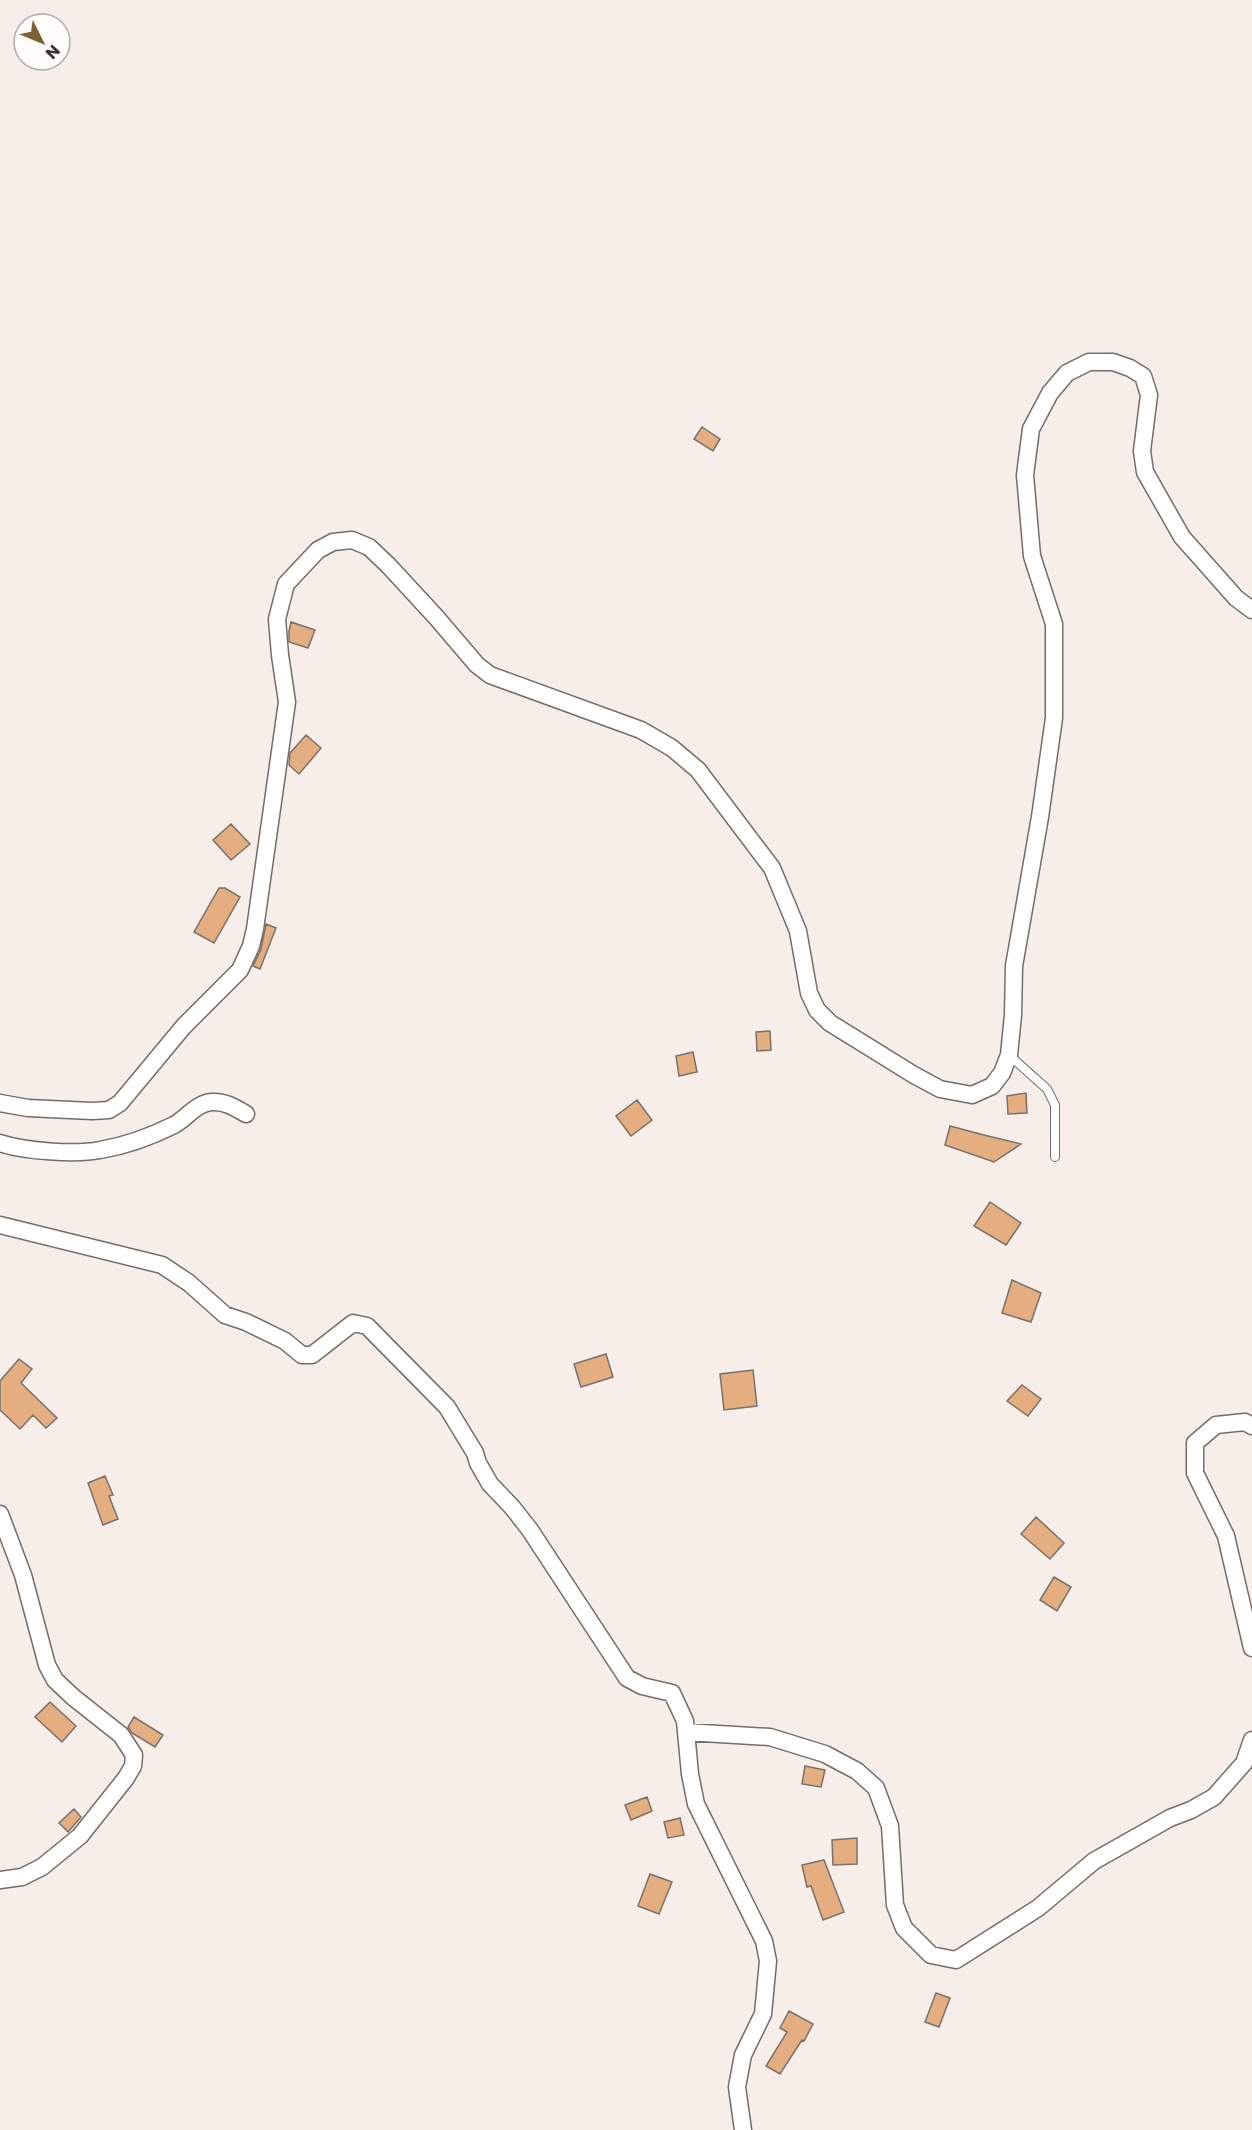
<svg xmlns="http://www.w3.org/2000/svg" width="1252" height="2130" viewBox="0 0 1252 2130" font-family="Poppins,sans-serif">
	<style>
		.building { fill: #e4ae80; stroke: #78716b; stroke-width: 1.5 }
		.lines { fill: none; stroke-linecap: round; stroke-linejoin: round }
		.lane-casing { stroke: #746c68; stroke-width: 10 }
		.street-casing { stroke: #746c68; stroke-width: 19 }
		.lane { stroke: #fff; stroke-width: 8 }
		.street { stroke: #fff; stroke-width: 16 }
	</style>
	<rect width="100%" height="100%" fill="#f7eee9"/>
	<path class="building" d="M702,427l18,12 -7,12 -19,-12z
		M291,622l24,8 -7,18 -19,-6v-11z
		M306,735l15,13 -22,26 -10,-9 1,-12z
		M231,824l19,20 -19,16 -18,-20z
		M219,888h6l15,9 -26,46 -20,-11z
		M266,924l10,4 -16,41 -7,-3 8,-17z
		M770,1031l1,19 -14,1 -1,-19z
		M693,1052l4,20 -18,4 -3,-20z
		M1026,1093l1,20 -19,1 -1,-18z
		M637,1100l15,20 -21,16 -15,-20z
		M950,1126l34,9 37,9 -27,18 -49,-17z
		M990,1202l31,21 -15,22 -32,-19z
		M1012,1280l29,13 -10,29 -29,-9z
		M606,1354l7,23 -32,10 -7,-23z
		M19,1359l13,10 -11,14 36,35 -11,10 -13,-13 -13,14 -20,-19v-29z
		M753,1370l4,36 -33,4 -4,-36z
		M1022,1385l19,14 -13,17 -21,-15z
		M105,1476l8,19 -4,1 9,23 -15,6 -15,-42z
		M1036,1517l28,26 -14,16 -29,-25z
		M1054,1577l17,10 -14,24 -17,-11z
		M50,1702l26,24 -14,16 -27,-25z
		M134,1717l29,18 -8,12 -23,-14 -4,-6z
		M805,1766l20,4 -4,17 -19,-3z
		M647,1797l5,14 -21,9 -6,-15z
		M74,1809l7,8 -13,15 -9,-9z
		M680,1818l4,17 -16,3 -4,-16z
		M857,1838v26l-24,1 -1,-25z
		M824,1860l20,52 -21,8 -12,-34 -4,1 -5,-22z
		M650,1874l22,8 -13,32 -21,-8z
		M936,1993l14,5 -11,29 -14,-5z
		M789,2011l24,13 -9,17 -2,-1 -22,34 -14,-8 21,-34 -7,-4z"/>
	<g class="lines">
		<g class="lane-casing">
			<path id="lane" d="M1009,1055l38,34 8,16v52"/>
		</g>
		<g class="street-casing">
			<path id="street" d="M0,1103l28,5 64,3 17,-1 11,-7 64,-77 56,-56 11,-24 4,-17 32,-227 -7,-47 -3,-36 9,-35 32,-34 15,-8 19,-2 17,7 19,18 48,52 41,48 13,10 151,55 31,18 26,22 74,98 26,63 11,62 8,17 13,13 84,52 26,14 32,6 20,-9 10,-13 7,-18 4,-40 1,-49 26,-149 14,-99v-94l-22,-68 -7,-81 6,-46 19,-36 17,-20 22,-11h24l17,6 13,8 6,19 -7,56 3,21 37,65 54,61 16,12
				M0,1143c24,8 75,12 100,7 24,-4 52,-14 74,-25 13,-7 22,-22 38,-23 13,-1 24,6 34,12
				M0,1225l162,40 27,18 36,32 21,7 39,19 17,14h10l41,-32 14,3 80,81 28,46 3,10 12,21 22,23 18,23 97,148 15,8 30,7 13,28 5,53 6,30 68,137 4,20 -5,53 -20,41 -6,32 6,43
				M1252,1426l-7,-4 -29,3 -21,18v30l31,63 26,112
				M0,1514l23,61 24,90 8,15 18,17 48,38 13,20 -1,11 -7,12 -46,58 -38,31 -20,10 -22,3
				M686,1732l84,5 55,17 32,17 19,17 14,38 5,79 9,23 27,27 25,5 82,-52 56,-47 76,-43 21,-8 23,-13 30,-34 8,-23"/>
		</g>
		<use href="#lane" class="lane"/>
		<use href="#street" class="street"/>
	</g>
	<g transform="translate(42 42) rotate(133)"><circle r="28" fill="#fffdfc" stroke="#afacab" stroke-width="1.5"/>
	<path d="M0-4.5L10 22L0 15L-10 22Z" fill="#7d6134"/>
	<text y="-9" font-size="16" font-weight="bold" text-anchor="middle" fill="#363331">N</text>
	</g>
</svg>
